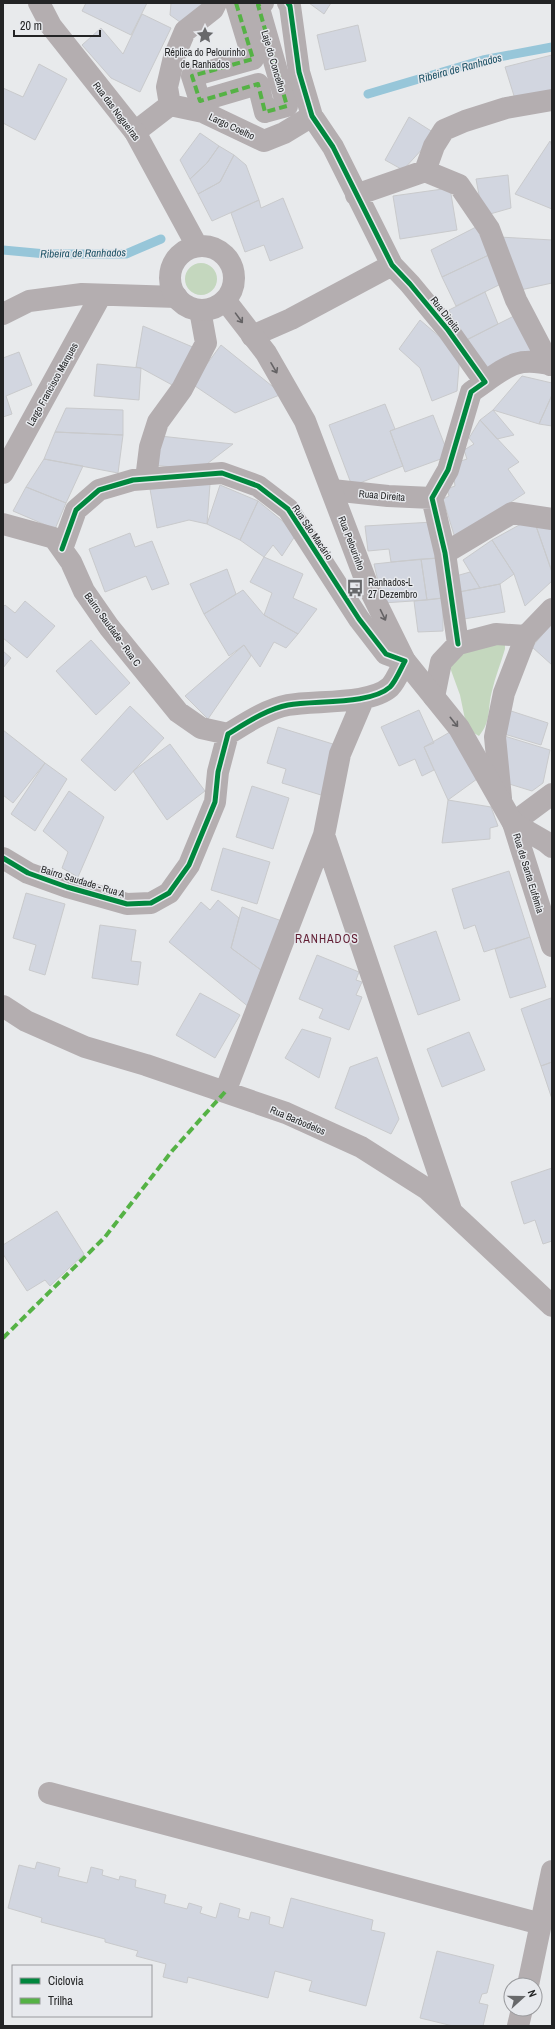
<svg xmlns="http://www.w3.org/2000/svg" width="555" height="2029" viewBox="0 0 555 2029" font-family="'Archivo Narrow',sans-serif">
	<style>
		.green { fill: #c4d7be }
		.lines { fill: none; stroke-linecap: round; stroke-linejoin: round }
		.stream { stroke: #97c6d9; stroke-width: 9 }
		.building { fill: #d2d6e0; stroke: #c9cacc }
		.pedestrian { stroke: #b4aeb0; stroke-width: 22 }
		.minor { stroke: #b4aeb0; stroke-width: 22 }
		.tertiary { stroke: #b4aeb0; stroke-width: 22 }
		.quiet { stroke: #55b245; stroke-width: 4; stroke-dasharray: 8 4; stroke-linecap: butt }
		.cycleway-casing { stroke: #e7e9ed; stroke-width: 8 }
		.cycleway { stroke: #00873e; stroke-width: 5 }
		.oneway { stroke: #646264 }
		.labels { text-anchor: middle; stroke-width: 3; stroke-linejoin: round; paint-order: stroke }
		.poi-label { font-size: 10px; fill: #232425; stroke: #e7e9ed }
		.street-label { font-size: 10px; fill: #232425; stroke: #e7e9ed }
		.water-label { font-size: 11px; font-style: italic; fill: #1a5064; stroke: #e7e9ed }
		.quarter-label { font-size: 12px; letter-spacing: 1px; fill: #611d32; stroke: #e7e9ed }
	</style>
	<rect width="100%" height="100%" fill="#e8eaec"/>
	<path class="green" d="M185 279a16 16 0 1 1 32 0a16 16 0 1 1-32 0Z
		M484,642l21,1v6c-4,14 -10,28 -13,42 -5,18 0,29 -13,45l-12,-7 -7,-34 -12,-33z"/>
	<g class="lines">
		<path class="stream" d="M368,94l115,-34 69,-13
			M3,250l43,4h80l35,-15"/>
	</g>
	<path class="building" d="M86,3h61l-16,32 -49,-24z
		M171,3h36l-27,19 -10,-7z
		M309,3h22l-7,11z
		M142,14l29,14 -31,64 -29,-14 -29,-33 19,-17 22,26z
		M358,25l8,36 -41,9 -8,-35z
		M552,55v38l-37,6 -10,-32z
		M39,64l28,15 -32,61 -32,-17v-35l20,9z
		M409,117l27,17 -33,36 -18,-10z
		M200,133l19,13 -12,17 -17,16 -10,-19z
		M550,141l2,6v62l-37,-15z
		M219,146l15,9 -14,27 -22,12 -8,-15 17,-16z
		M234,155l12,10 13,35 -47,21 -14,-27 22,-12z
		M508,175l3,33 -28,8 -7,-37z
		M450,188l7,42 -57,9 -7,-43z
		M283,198l20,50 -33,13 -6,-16 -19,7 -14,-39 28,-13 2,8z
		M478,226l13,28 -49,23 -11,-27z
		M499,237l53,3v43l-36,8z
		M491,254l14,28 -49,24 -14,-29z
		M485,292l13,32 -35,18 -14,-32z
		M520,313l15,39 -55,20 -12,-33z
		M420,320l40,34 -3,37 -25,10 -12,-33 -21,-19z
		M143,326l52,22 -21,38 -33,-18 -5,-1z
		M221,345l61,49 -47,19 -43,-29z
		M19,352l13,33 -26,11 6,18 -9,3v-59z
		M97,364l44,4 -2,32 -45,-4z
		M522,376l30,7v12l-13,29 -46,-14z
		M552,395v31l-13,-2z
		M385,404l10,25 -5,2 13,35 -51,20 -23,-61z
		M66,408l57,2v25l-68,-3z
		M493,410l21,25 -17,4 -17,-19z
		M433,415l16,41 -44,16 -15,-41z
		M480,420l39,42 -11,7 17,24 -70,45 -12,-39 6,-3 -2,-7 8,-3 -3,-22 15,-5 -3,-9 10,-6 -5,-6z
		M55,432l68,3 -5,38 -74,-14z
		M160,436l73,8 -34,26 -46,-5z
		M44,459l39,7 -17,37 -40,-16z
		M210,484l-3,40 -18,-4 -32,8 -7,-39z
		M220,485l38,16 -18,39 -33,-16z
		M26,487l40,16 -11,26 -42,-18z
		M258,501l39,32 -15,23 -9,-11 -9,12 -24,-17z
		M433,522l6,36 -48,4 -2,-13 -21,2 -3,-25z
		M521,524l15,2 16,46v9l-27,25 -11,-32 -22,-34z
		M536,526l16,1v45z
		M130,533l5,14 17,-6 17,43 -17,6 -6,-14 -41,16 -16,-43z
		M492,540l22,34 -14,10 -20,4 -17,-28z
		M264,557l39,17 -10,24 24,11 -19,25 -34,-19 8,-22 -22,-11z
		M439,558l4,40 -16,2 -6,-41z
		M421,559l6,41 -44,3 -9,-39z
		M227,569l9,25 -32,20 -14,-30z
		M470,572l10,16 -21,4 -3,-16z
		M500,584l5,28 -41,7 -5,-27z
		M243,590l21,25 34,19 -12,14 -12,-6 -14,25 -16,-22 -15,11 -25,-42z
		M443,598v33l-25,1 -4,-31z
		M25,601l30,25 -28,32 -24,-20v-31l2,-2 10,8z
		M552,623v42l-20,-18z
		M91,640l39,43 -34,32 -40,-44z
		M244,645l7,11 -43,63 -23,-23z
		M3,651l8,7 -8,10z
		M130,706l34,32 -49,53 -34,-31z
		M419,710l15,33 -10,4 10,23 -12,6 -7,-17 -16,7 -18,-39z
		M508,710l40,13 -7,22 -40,-12z
		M278,727l58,18 -15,50 -39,-12 4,-14 -19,-6z
		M3,730l42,33 -32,40 -10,-8z
		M450,732l27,47 -29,21 -24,-53z
		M501,735l49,15 -7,33 -11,8 -26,-8z
		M170,744l35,47 -38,29 -34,-49z
		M45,763l22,16 -32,52 -24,-17z
		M252,786l37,12 -16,51 -37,-12z
		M69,791l35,26 -26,60 -16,-9 6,-16 -25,-21z
		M448,800l43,7 7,19 -8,2v11l-48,4z
		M223,848l47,14 -13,42 -46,-14z
		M509,871l21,66 -46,15 -9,-27 -11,4 -12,-40z
		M26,893l39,11 -20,71 -16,-5 7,-25 -23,-7z
		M218,900l21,18 -8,30 30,22 -11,38 -81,-66 32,-40 9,8z
		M242,907l40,14 -21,49 -30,-22z
		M100,925l36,5 -5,31 10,1 -3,23 -46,-7z
		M436,931l24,69 -42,15 -24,-69z
		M530,937l16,50 -36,11 -15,-49z
		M317,955l42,17 -3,8 6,2 -6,13 6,2 -13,33 -30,-12 4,-9 -24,-10z
		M200,993l40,22 -25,43 -39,-23z
		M551,998l1,64 -11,4 -20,-57z
		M302,1029l29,9 -12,40 -34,-20z
		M469,1032l16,38 -43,17 -15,-38z
		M377,1057l22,62 -8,15 -56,-26 15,-41z
		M552,1062v37l-11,-33z
		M552,1168v73l-9,3 -8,-24 -11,4 -13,-42z
		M57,1211l27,43 -34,32 -5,-6 -18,11 -24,-37v-9z
		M37,1862l23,6 -2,8 29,7 4,-16 12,3 -1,5 17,5 1,-4 16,4 -1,7 31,8 -2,8 23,6 2,-6 13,4 -2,6 16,5 4,-15 20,6 -2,8 11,3 2,-8 19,5 -1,7 14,4 8,-30 82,22 -2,10 14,3 -19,73 -57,-15 3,-10 -37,-10 -7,27 -80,-21 -1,6 -24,-6 3,-13 -30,-8 2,-5 -33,-9v-3l-64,-17 1,-4 -34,-10 11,-43 16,4z
		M437,1951l57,14 -7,28 -5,1 -3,9 9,2 -5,21h-30l-33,-8z"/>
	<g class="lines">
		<path class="pedestrian" d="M236,3l17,56 -61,17 8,25 58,-17 7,28 22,-6 -29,-101 5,-2"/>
		<path class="minor" d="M288,3l2,3 9,66 13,44 21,31 59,118 18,19 38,46 37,52 -14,10 -23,78 -16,28 13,55 13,91
			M170,105l33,7 61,29 20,-8 28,-17
			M170,105l-3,-18 7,-30 11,-26 28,-22 3,-6
			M135,132l35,-27
			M425,171l9,-25 10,-16 21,-9 41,-13 46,-8
			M356,195l69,-24 34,14 30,44 27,71 34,65
			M3,314l26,-13 53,-7 95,3
			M252,336l39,-17 101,-54
			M485,382c25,-18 35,-25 67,-17
			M3,473l98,-178
			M146,479l4,-32 8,-25 24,-33 24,-46 -6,-33
			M332,490l56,6 44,2
			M3,524l51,14 17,24 13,29 25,36 69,85 23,16 27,6
			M445,553l67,-40 40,6
			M434,697l7,-35 17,-18 38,-10 30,2
			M363,700l-23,54 -16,81 127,375
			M552,794l-39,29 39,123
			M501,798l-6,-61 9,-44 22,-57 26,-27
			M3,858l25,15 39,14 60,17 24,-1 18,-10 20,-28 26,-63 3,-30 10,-38c18,-11 39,-25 60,-29 28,-5 82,0 102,-18 6,-6 11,-19 15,-26l-19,-7 -27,-35 -71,-110 -30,-23 -36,-13 -89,7 -34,10 -23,20 -14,39
			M3,1006l23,15 59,26 61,18 140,48 75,34 66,42 125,117
			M225,1092l99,-257
			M49,1793l492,131
			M528,1985l24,-114
			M518,2026l4,-17"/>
		<path class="tertiary" d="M39,3l12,23 84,106 62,114
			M170 278a32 32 0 1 1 64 0a32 32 0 1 1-64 0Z
			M225,300l41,53 39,68 62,163 38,77 54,67 54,95 33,19 6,5"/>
		<path class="quiet" d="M236,3l17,56 -61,17 8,25 58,-17 7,28 22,-6 -29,-101 5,-2
			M3,1338l102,-101 67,-86 53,-59"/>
		<g class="cycleway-casing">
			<path id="cycleway" d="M288,3l2,3 9,66 13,44 21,31 59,118 18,19 38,46 37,52 -14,10 -23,78 -16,28 13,55 13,91
				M3,858l25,15 39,14 60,17 24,-1 18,-10 20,-28 26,-63 3,-30 10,-38c18,-11 39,-25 60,-29 28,-5 82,0 102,-18 6,-6 11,-19 15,-26l-19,-7 -27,-35 -71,-110 -30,-23 -36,-13 -89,7 -34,10 -23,20 -14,39"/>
		</g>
		<use href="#cycleway" class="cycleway"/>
	</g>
	<defs><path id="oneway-shaft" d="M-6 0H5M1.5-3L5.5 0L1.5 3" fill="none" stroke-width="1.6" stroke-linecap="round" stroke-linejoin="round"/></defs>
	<g class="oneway">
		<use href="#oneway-shaft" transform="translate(239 318) rotate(54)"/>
		<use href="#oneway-shaft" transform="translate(274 368) rotate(60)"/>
		<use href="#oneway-shaft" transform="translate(383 615) rotate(64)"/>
		<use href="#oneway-shaft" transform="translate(454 722) rotate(51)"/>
	</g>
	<defs>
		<g id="sight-bare" transform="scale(1.38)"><path d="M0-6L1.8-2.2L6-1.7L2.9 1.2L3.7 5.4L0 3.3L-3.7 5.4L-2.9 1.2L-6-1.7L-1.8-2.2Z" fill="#68696b" stroke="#e7e9ed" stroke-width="2.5" paint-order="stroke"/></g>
		<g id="bus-bare" transform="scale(1.38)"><path d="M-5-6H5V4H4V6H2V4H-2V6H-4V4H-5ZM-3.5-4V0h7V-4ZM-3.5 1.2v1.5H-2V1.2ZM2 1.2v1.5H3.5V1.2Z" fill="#68696b" stroke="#e7e9ed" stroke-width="2.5" paint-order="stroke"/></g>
	</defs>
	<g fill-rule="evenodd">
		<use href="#sight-bare" x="205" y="35"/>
		<use href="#bus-bare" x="355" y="588"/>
	</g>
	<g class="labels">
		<g class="poi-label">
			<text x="205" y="56">Réplica do Pelourinho<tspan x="205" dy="12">de Ranhados</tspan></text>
			<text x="368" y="586" text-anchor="start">Ranhados-L<tspan x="368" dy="12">27 Dezembro</tspan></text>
		</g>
		<g class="street-label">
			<text transform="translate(274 61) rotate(74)" y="4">Laje do Concelho</text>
			<text transform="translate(117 111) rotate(53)" y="4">Rua das Nogueiras</text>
			<text transform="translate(232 126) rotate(25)" y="4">Largo Coelho</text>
			<text transform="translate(446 314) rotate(52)" y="4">Rua Direita</text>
			<text transform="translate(52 384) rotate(-61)" y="4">Largo Francisco Marques</text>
			<text transform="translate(382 495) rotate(5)" y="4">Ruaa Direita</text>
			<text transform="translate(313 532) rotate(56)" y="4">Rua São Macário</text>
			<text transform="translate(352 543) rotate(69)" y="4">Rua Pelourinho</text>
			<text transform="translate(113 629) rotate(54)" y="4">Bairro Saudade - Rua C</text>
			<text transform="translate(529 873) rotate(73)" y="4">Rua de Santa Eufêmia</text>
			<text transform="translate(83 881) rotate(17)" y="4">Bairro Saudade - Rua A</text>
			<text transform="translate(298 1120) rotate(23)" y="4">Rua Barbodelos</text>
		</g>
		<g class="water-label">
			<text transform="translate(460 68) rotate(-15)" y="4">Ribeira de Ranhados</text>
			<text transform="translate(83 253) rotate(-1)" y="4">Ribeira de Ranhados</text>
		</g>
		<g class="quarter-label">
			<text x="327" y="943">RANHADOS</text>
		</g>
	</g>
	<rect width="555" height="2029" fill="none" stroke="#232425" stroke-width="8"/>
	<rect x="12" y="1965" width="140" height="52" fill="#e7e9ed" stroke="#999a9d"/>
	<rect x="20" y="1978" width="20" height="6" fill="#00873e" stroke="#999a9d"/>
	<text x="48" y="1985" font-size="12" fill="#232425">Ciclovia</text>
	<rect x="20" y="1998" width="20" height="6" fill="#55b245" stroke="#999a9d"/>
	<text x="48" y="2005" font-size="12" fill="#232425">Trilha</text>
	<g transform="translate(523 1997) rotate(69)"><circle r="19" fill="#e7e9ed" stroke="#999a9d"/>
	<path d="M0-3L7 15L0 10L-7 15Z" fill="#68696b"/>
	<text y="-6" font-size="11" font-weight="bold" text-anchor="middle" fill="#232425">N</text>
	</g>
	<path d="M14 30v6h86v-6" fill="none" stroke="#232425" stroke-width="2"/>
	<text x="20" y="30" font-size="12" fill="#232425" stroke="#e7e9ed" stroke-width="3" paint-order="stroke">20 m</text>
</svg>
